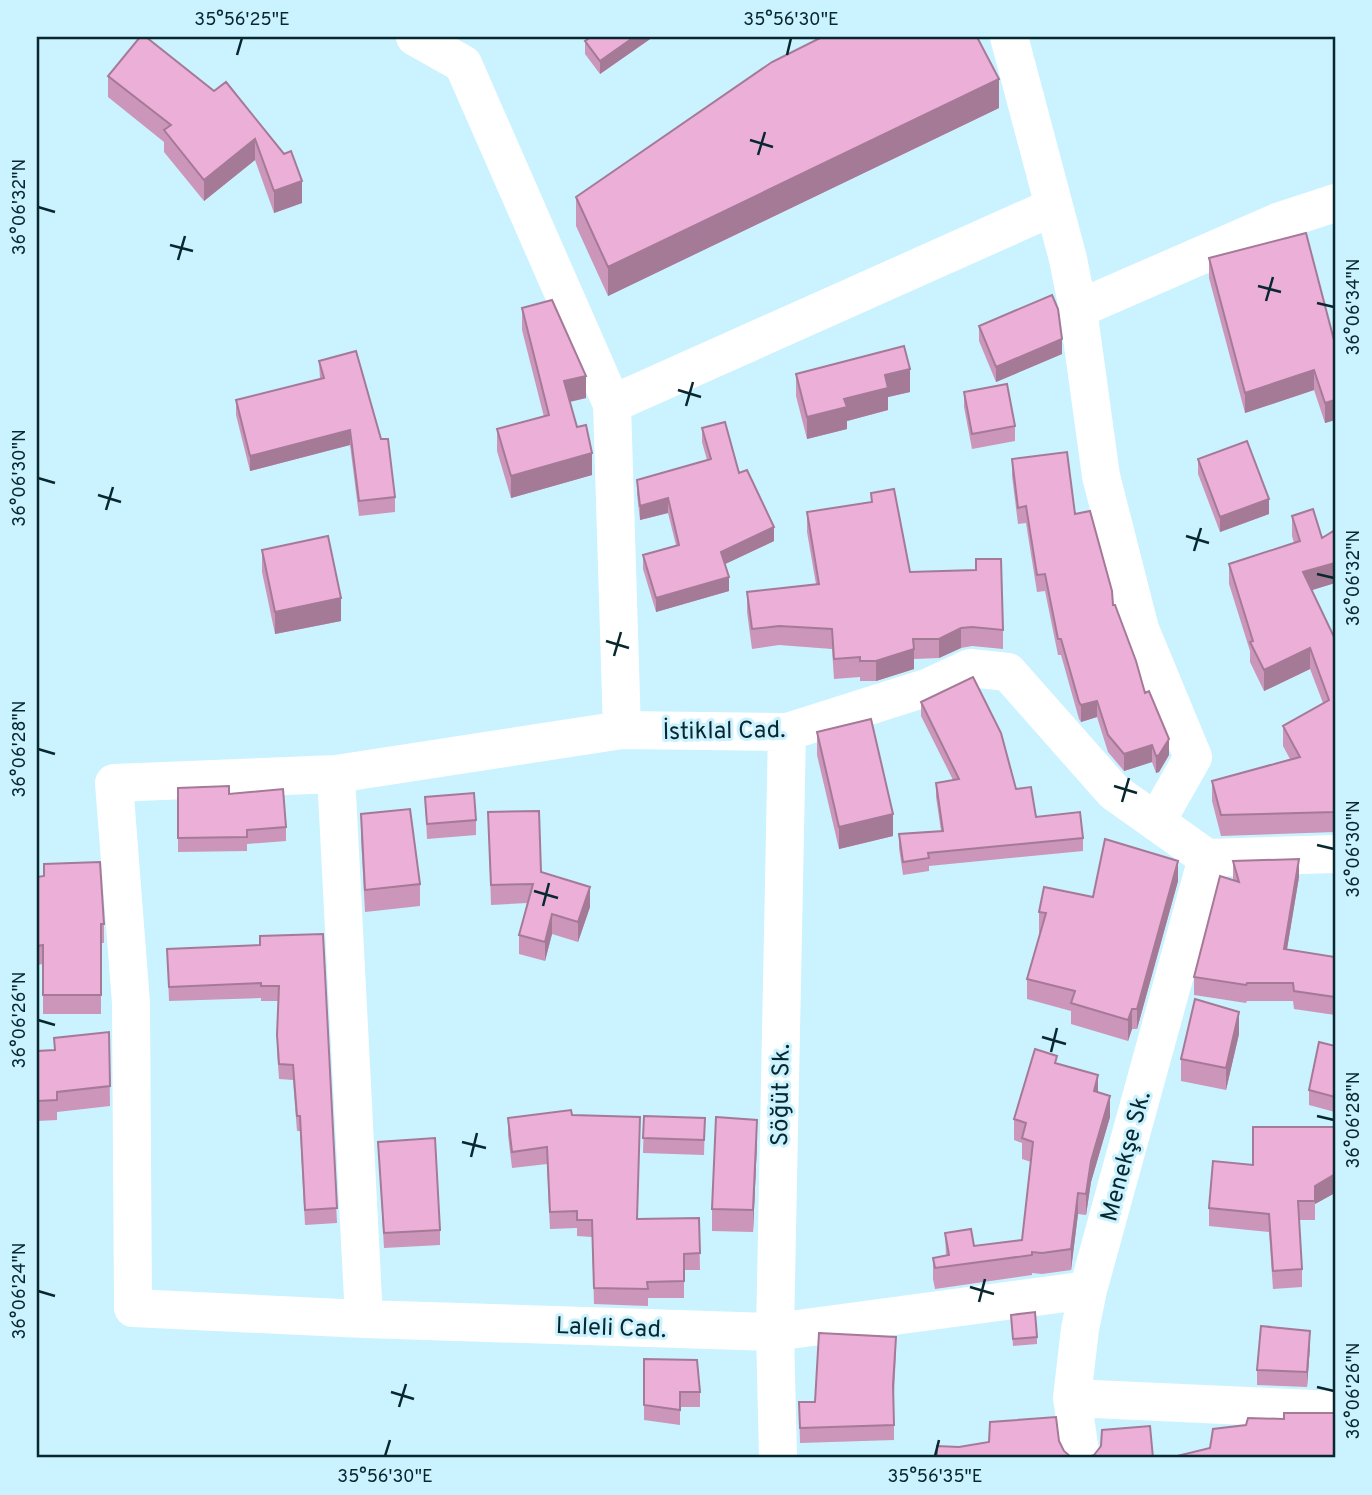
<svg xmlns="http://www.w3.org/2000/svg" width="1372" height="1495" viewBox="0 0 1372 1495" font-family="Overpass,sans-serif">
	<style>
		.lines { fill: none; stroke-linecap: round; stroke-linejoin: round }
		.minor { stroke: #fff; stroke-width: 38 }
		.wall { fill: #cb96ba }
		.shaded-wall { fill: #a57a97 }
		.building { fill: #ecafd8; stroke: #a57a97; stroke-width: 2 }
		.ticks { fill: none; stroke: #09272f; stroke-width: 2.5 }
		.labels { text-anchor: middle; stroke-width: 6; stroke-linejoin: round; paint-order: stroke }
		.street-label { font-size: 24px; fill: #09272f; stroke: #caf2ff }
		.neatline { fill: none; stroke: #09272f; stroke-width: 2.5 }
		.ticks-label { font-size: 18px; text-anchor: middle; fill: #09272f }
	</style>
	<rect width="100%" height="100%" fill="#caf2ff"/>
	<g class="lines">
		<path class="minor" d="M415,37l48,27 149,340 10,326
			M1009,37l59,222 10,50 23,167 39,153 53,128 -37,65
			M1078,309l202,-88 55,-18
			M612,404l441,-197
			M336,774l28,545
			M1088,1290l-313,42 -411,-13 -231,-11 -2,-305 -17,-220 222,-9 286,-44 165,2 142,-45 41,-19 38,4 106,120 93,66 128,-4
			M1072,1398l263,12
			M778,1458l-3,-126 12,-600
			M1081,1458l-9,-60 8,-69 8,-39 119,-432"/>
	</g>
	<path class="wall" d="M653,37l-53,37 -15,-20v-13z
		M108,76l106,15 12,-9 76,121 -28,10 -19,-53 -51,41 -40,-49v-10l-56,-45z
		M999,108l-391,188 -32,-70v-29z
		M1209,258l126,86v76l-10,3 -11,-33 -69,23 -36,-135z
		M522,308l64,90 -16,4 22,73 -81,23 -14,-47v-22l47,-12 -22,-87z
		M979,326l83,28 -66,28 -17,-41z
		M319,361l76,136v15l-36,4 -9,-71 -100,26 -14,-56v-15l84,-21z
		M796,374l114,18 -22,5v13l-41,11v8l-40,10 -11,-43z
		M964,392l51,34v15l-43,8 -8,-42z
		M702,428l37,45 35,68 -49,23 4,27 -73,21 -13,-43v-14l33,-10 -8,-32 -28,7 -3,-26v-14l70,-20 -5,-18z
		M1012,459l63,55 38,91 56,150 -10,17 -3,1 -4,-11 -28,9 -16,-19 -11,-35 -16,5 -2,-3 -18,-64h-3l-13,-64 -8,1 -11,-69 -8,1 -6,-48z
		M1198,459l71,55 -49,18 -22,-58z
		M871,493l39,79 93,58v19l-31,-3 -11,2 -22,10 -25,1v10l-38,12h-16v-4l-26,2 -2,-30 -53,-4 -27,4 -5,-37v-20l69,-8 -9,-52v-20l64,-10z
		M1292,516l30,22 13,45 -24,7 24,49v193l-114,4 -9,-35v-20l78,-22 -7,-13v-20l40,-23 -13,-34 -46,22 -14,-29v-11l-21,-67v-20l65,-21 -2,-7z
		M262,550l79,71 -66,13 -13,-62z
		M921,702l95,87 20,28 47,21v13l-154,15v5l-26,4 -4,-27v-14l42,-3 -5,-34v-14l17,-3 -32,-64z
		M817,732l76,104 -54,13 -22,-94z
		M178,788l51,6 57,33v14l-39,3v7l-69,1z
		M425,797l51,23v15l-49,4z
		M488,812l53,60 49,35 -12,35 -26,-8 -7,27 -26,-7v-19l8,-32 -36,2z
		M361,814l59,70v22l-55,6 -4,-75z
		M1233,861l66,16 -12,72 48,8v58l-41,-6 -1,-8h-46l-1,2 -52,-8v-18l39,-97z
		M37,877l67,47v19h-3v71h-58v-50l-6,1z
		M1178,881l-41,148h-5l-4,12 -57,-17v-13l-44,-12v-20l13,-46 -1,-1v-20l54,-15z
		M323,934l14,289 -32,2 -5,-94h-3l-4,-51 -14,-1 -2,-29 1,-49h-17v-3l-92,3 -2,-52 93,-4z
		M109,1032l1,74 -53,6v8l-20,1v-70l17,-1v-12z
		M1239,1034l-13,56 -45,-9v-22z
		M1335,1046v66l-26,-7v-15z
		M1057,1063l41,30 12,24 -19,65 -5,33 -8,-1 -7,56 -29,4 -10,-1v2l-97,14 -2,-10v-21l13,-2 -1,-23 29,13 48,-6 9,-78 -9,-3v-16l-8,-3v-21z
		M572,1115l65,104 62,-1 1,52h-16v28h-36v8l-54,-2 -2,-67 -15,-1v-8l-27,1 -3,-65 -35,4 -4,-33v-17z
		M644,1116l61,2 -1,37 -61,-2z
		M1335,1127v66l-20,11v16h-16l3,49v18l-29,2 -4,-57 -60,-6v-18z
		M378,1142l62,88v15l-56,3z
		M757,1142l-4,90 -41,-1v-22z
		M1011,1315l26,22v7l-24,2z
		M1310,1346l-3,41 -50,-2v-15z
		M896,1352l-2,43v45l-94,3 -1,-41h16z
		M644,1359l56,33v15h-20v18l-36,-5z"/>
	<path class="shaded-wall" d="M634,37h19l-53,37v-13z
		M999,79v29l-391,188v-29z
		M255,139v21l-51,41v-21z
		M302,181v22l-28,10v-22z
		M1062,339v15l-66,28v-15z
		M910,369v23l-22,5v13l-41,11v8l-40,10v-22l37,-18 41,-24z
		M1314,370v20l-69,23v-20z
		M586,376v22l-22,5v-22z
		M1335,400v20l-10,3v-20z
		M350,430v15l-100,26v-15z
		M592,453v22l-81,23v-22z
		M668,498v15l-28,7v-14z
		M1269,499v15l-49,18v-15z
		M774,527v14l-53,25v-14z
		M1335,563v20l-32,10v-21z
		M729,577v14l-73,21v-14z
		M341,598v23l-66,13v-22z
		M961,628v20l-22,10v-19z
		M1310,648v21l-46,22v-21z
		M914,649v20l-38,12v-20z
		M1097,701v16l-16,5v-17z
		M1169,739v16l-10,17 -3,1v-17z
		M1152,745v17l-28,9v-17z
		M893,814v22l-54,13v-22z
		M1299,859v18l-15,90v-18z
		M1178,861v20l-41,148v-20z
		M590,887v20l-12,35v-20z
		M552,914v20l-7,27v-19z
		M1132,1009v20l-4,12v-21z
		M1239,1012v22l-13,56v-22z
		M1098,1075v21l-4,-5z
		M1110,1096v21l-19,65 -5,33v-21l5,-33z
		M757,1120v22l-4,90v-22z
		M1335,1174v19l-20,11v-18z
		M1078,1193v21l-7,56v-21z
		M1310,1331v15l-3,41v-15z"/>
	<path class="building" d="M140,37h6l68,54 12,-9 58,72 7,-3 11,30 -28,10 -19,-52 -51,41 -40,-50 7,-5 -63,-49z
		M591,37h43l-34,24 -15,-20z
		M822,37h155l22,42 -391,188 -32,-70 196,-135z
		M1306,233l29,111v56l-10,3 -11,-33 -69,23 -36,-135z
		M1052,295l6,14 4,30 -66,28 -17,-41z
		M552,300l34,76 -22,5 13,46 9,-2 6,28 -81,23 -14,-47 52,-14 -27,-107z
		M904,346l6,23 -25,6 3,13 -44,11 3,8 -40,10 -11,-43z
		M356,351l25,88h7l7,58 -36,4 -9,-71 -100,26 -14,-56 88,-22 -5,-17z
		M1007,384l8,42 -43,8 -8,-42z
		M725,422l14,51 8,-3 27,57 -53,25 8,25 -73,21 -13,-43 36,-10 -11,-47 -28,8 -3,-26 74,-21 -9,-31z
		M1247,441l22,58 -49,18 -22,-58z
		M1067,452l8,62 15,-3 22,80 1,14h2l21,56 9,32 4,-2 20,48 -10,16 -3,1 -4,-11 -28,9 -16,-19 -11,-34 -16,4 -2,-3 -18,-63h-3l-13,-65 -8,1 -11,-69 -8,2 -6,-49z
		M894,489l16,83 66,-2v-11h25l2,71 -31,-3 -11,1 -22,11h-26l1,10 -38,12h-16v-4l-26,2 -2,-30 -53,-3 -27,3 -5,-37 72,-8 -12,-72 65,-10 -1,-9z
		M1313,509l9,29 13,-8v33l-32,9 32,67v173l-114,3 -9,-34 88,-24 -17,-31 46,-26 -19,-52 -46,22 -14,-28 3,-1 -24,-77 71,-23 -8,-25z
		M328,536l13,62 -66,14 -13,-62z
		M973,677l28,56 15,56 15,-2 5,30 44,-5 3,26 -155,15 1,5 -26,4 -4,-28 44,-3 -7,-48 23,-4 -38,-77z
		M871,719l22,95 -54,13 -22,-95z
		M229,786v8l54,-5 3,38 -39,3v7l-69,1v-50z
		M474,793l2,27 -49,4 -2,-27z
		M410,809l10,75 -55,6 -4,-76z
		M539,811l2,61 49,15 -12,35 -26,-8 -7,28 -26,-7 14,-51 -42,1 -3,-73z
		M1105,839l73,22 -41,148h-5l-4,11 -57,-17 4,-12 -48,-12 19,-66 -7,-1 5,-25 49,10z
		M1299,859l-15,90 51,8v40l-41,-6 -1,-8h-46l-1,2 -52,-8 26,-101 19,6 -6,-21z
		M100,862l4,62h-3v71h-58v-50l-6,1v-69l7,-1v-12z
		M323,934l14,274 -32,2 -5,-94h-3l-4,-51 -14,-1 -2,-29 2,-49h-18v-3l-92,4 -2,-38 93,-4v-9z
		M1195,999l44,13 -13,56 -45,-9z
		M109,1032l1,54 -53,6v8l-20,1v-50l18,-1 -1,-12z
		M1319,1042l16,4v51l-26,-7z
		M1035,1049l22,7 -2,7 43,12 -4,16 16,5 -19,65 -5,33 -8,-1 -7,56 -29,4 -10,-1v3l-97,13 -2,-10 16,-3 -4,-22 26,-4 3,17 48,-6 11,-98 -11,-4 4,-15 -12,-4z
		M571,1110l1,5 68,2 -3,102 62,-1 1,35 -16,1v27l-37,1 1,7 -54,-1 -2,-68h-15v-9l-27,1 -3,-65 -35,5 -4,-34z
		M644,1116l61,2 -1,22 -61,-2z
		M716,1117l41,3 -4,90 -41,-1z
		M1253,1127h82v47l-20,12v15h-17l4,68 -29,2 -4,-57 -60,-6 4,-47 40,4z
		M435,1138l5,92 -56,3 -6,-91z
		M1035,1312l2,25 -24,2 -2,-24z
		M1261,1326l49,5 -3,41 -50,-2z
		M819,1333l77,4 -3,48 1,40 -94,3 -1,-26h16z
		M644,1359l53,1 3,32h-20v18l-36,-5z
		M1284,1413h51v45h-166l41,-10 3,-19 33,-4 2,-7 36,1z
		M1056,1417l3,24 5,10 8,7h5h-140v-12l22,1 30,-5 1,-20z
		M1150,1426l3,32h-67l8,-3 7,-9 1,-16z"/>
	<path class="ticks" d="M237,55l5,-17M787,55l4,-17M750,140l23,7M758,155l7,-23M38,207l17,5M170,245l23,6M178,260l7,-24M1258,286l23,6M1266,301l7,-24M1317,303l17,4M678,390l23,7M686,406l7,-24M38,478l17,5M98,495l23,7M106,510l7,-23M1186,536l23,7M1194,551l7,-23M1317,574l17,4M606,641l23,7M614,656l7,-24M38,749l17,5M1114,786l23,7M1122,802l7,-24M1317,845l17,4M534,891l24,7M543,906l6,-23M38,1020l17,5M1042,1037l24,7M1051,1052l6,-24M1317,1116l17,4M462,1142l24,6M471,1157l6,-24M970,1287l24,7M38,1291l17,5M979,1302l6,-23M1317,1387l17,4M391,1392l23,7M399,1407l7,-23M385,1456l5,-16M935,1456l4,-16"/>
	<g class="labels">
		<g class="street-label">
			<text transform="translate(724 730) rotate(-1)" y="8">İstiklal Cad.</text>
			<text transform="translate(780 1095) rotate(-89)" y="8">Söğüt Sk.</text>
			<text transform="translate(1125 1156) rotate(-75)" y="8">Menekşe Sk.</text>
			<text transform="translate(611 1327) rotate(2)" y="8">Laleli Cad.</text>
		</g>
	</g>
	<rect width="1372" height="1495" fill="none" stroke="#caf2ff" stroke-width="77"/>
	<rect x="38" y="38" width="1296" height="1418" class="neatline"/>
	<g class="ticks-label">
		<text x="242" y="25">35°56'25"E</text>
		<text x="791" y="25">35°56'30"E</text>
		<text transform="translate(19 207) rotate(-90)" y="6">36°06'32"N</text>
		<text transform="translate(1353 307) rotate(-90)" y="6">36°06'34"N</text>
		<text transform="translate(19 478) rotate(-90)" y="6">36°06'30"N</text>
		<text transform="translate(1353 578) rotate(-90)" y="6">36°06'32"N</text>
		<text transform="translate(19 749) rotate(-90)" y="6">36°06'28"N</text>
		<text transform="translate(1353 849) rotate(-90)" y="6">36°06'30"N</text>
		<text transform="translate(19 1020) rotate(-90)" y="6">36°06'26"N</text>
		<text transform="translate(1353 1120) rotate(-90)" y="6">36°06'28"N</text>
		<text transform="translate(19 1291) rotate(-90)" y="6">36°06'24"N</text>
		<text transform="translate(1353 1391) rotate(-90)" y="6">36°06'26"N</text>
		<text x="385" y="1482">35°56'30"E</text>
		<text x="935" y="1482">35°56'35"E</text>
	</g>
</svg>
